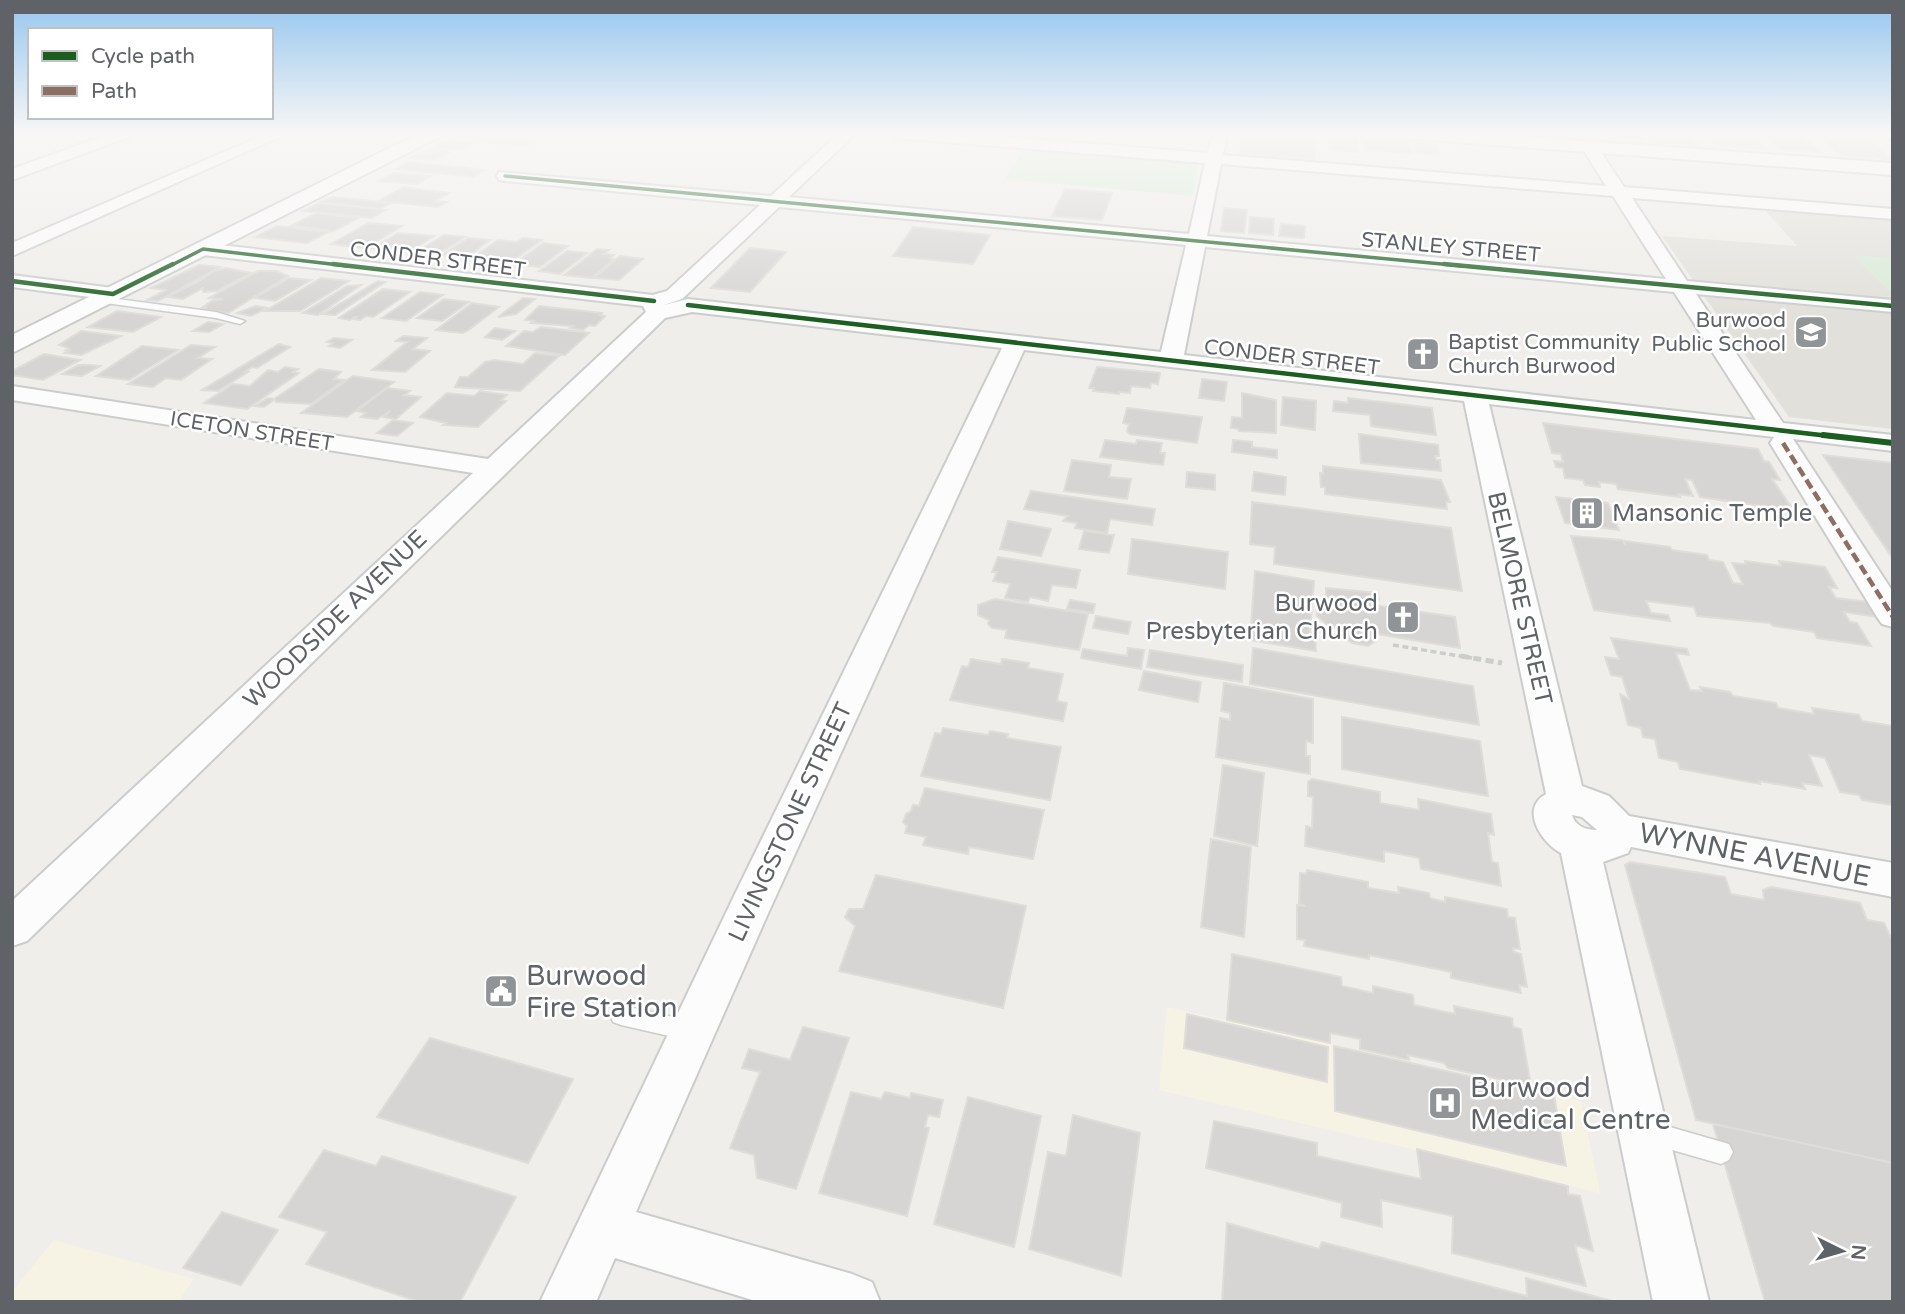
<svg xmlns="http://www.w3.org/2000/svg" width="1905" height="1314" viewBox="0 0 1905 1314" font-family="'Varela Round',sans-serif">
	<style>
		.commercial { fill: #f7f3e4 }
		.education { fill: #e2e0da }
		.green { fill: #d8ebd6 }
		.building { fill: #d6d5d3; stroke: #deddd9; stroke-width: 2 }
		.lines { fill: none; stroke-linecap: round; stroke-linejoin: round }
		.lane-casing { stroke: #cbcccc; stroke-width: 3 }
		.street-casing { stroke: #cbcccc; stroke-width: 4 }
		.secondary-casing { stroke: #cacacb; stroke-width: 4 }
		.path-far1 { stroke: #cacfcc; stroke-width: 3.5; stroke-dasharray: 6 3.5; stroke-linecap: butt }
		.path { stroke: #cacfcc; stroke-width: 5; stroke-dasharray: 8 4.5; stroke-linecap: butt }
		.lane { fill: #fdfcfc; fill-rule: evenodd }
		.street { fill: #fdfcfc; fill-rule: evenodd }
		.secondary { fill: #fdfcfc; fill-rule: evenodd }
		.quiet { stroke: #8d6e63; stroke-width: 4.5; stroke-dasharray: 10 4.5; stroke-linecap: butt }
		.cycleway-far2-casing { stroke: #fff; stroke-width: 6 }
		.cycleway-far1-casing { stroke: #fff; stroke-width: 7 }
		.cycleway-casing { stroke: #fff; stroke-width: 10 }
		.cycleway-far2 { stroke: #1b5e20; stroke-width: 3.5 }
		.cycleway-far1 { stroke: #1b5e20; stroke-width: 4.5 }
		.cycleway { stroke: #1b5e20; stroke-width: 6 }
		.labels { text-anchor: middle; stroke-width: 5; stroke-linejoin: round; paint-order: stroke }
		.far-street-label { font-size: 21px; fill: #5f6368; stroke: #fff }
		.far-poi-label { font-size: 21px; fill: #5f6368; stroke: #fff; text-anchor: end }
		.poi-label { font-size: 24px; fill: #5f6368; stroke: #fff; text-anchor: start }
		.street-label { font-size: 24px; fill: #5f6368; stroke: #fff }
		.near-street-label { font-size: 28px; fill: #5f6368; stroke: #fff }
		.near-poi-label { font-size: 28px; fill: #5f6368; stroke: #fff; text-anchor: start }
	</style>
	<rect width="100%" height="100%" fill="#efeeea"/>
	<path class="commercial" d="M1167,1007l414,94 19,92 -441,-103z
		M54,1240l140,39 -16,23h-166v-10z"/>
	<path class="education" d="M1763,208l130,11v210l-104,-12 -127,-181 135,10z"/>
	<path class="green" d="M1480,133h119l5,8z
		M1024,148l176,14 -8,34 -187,-17z
		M1853,255l40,3v33l-5,-1z"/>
	<path class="building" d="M460,133h47l-7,4 34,5 -6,4 -55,-5 7,-3 -26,-2z
		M1242,133l73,1v25l-76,-5z
		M1610,133h27l5,7 -29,-2z
		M1648,133h41l10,13 -46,-4z
		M1706,133h43l17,16 -48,-3z
		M1763,133h36l22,19 -40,-2z
		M1328,134l29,2v16l-27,-2z
		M1820,136l47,3 25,20 -50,-3z
		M1363,138l22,2 2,11 -22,-1z
		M449,140l25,2 -13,7h-28z
		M1387,140l22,1 3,13 -23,-2z
		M1413,141l22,2 4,12 -23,-2z
		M426,150l25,2 -16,8 -25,-2z
		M408,162l77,8 -12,7 -78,-8z
		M394,173l37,3 -14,8 -38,-3z
		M403,187l46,6 -14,8 12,1 -9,5 -59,-6z
		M1065,189l47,4 -10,27 -50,-4z
		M333,197l58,6 -11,6 -59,-7z
		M319,203l67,7 -14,8 -69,-7z
		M1224,208l23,2 -3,23 -23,-2z
		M316,213l42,5 -24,13 -43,-5z
		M1250,217l24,2 -1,16 -24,-2z
		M368,223l34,3 -36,22 -35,-4z
		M1281,224l24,2 -1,12 -25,-2z
		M277,226l51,6 -21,11 -52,-6z
		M913,227l77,8 -17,29 -80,-8z
		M398,233l36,3 -25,16 -37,-4z
		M444,235l21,2 -31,20 -19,-4z
		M468,238l22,2 -24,18 -24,-3z
		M523,238l19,2 -31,22 -39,-4 26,-18 19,2z
		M543,243l25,3 -28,21 -26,-3z
		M750,248l36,4 -36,40 -39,-4z
		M597,249l12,1 -5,4 10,1 -4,3 4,1 -23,19 -27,-3z
		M567,251l20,2 -27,21 -21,-3z
		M620,256l23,3 -24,21 -25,-2z
		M199,265l21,2 -62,34 -11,-1 19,-10 -15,-2z
		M226,268l25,5 -34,18 -14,1v-4l-20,11 -16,-2 29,-14 18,-12z
		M258,271h18l12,5 -60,37 -25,-4 4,-2h-4l9,-6 11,-2 -14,-1z
		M289,278l22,2 -36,21 -20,-3z
		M321,278l28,3 -49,30h-35z
		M378,281l7,1 -50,33 -12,-1z
		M361,285l-43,30 -15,-2 44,-27z
		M383,289l27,3 -37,25 -7,-1 -6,4 -6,-1 3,-2h-3l-4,3 -11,-2z
		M420,292l23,3 -37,26 -24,-3z
		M523,298l12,1 -19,15 -18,3z
		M444,299l25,3 -27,19 -25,-3z
		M472,303l27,4 -32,24 -5,2 -26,-3z
		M256,306l11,2 -16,8 -14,-3z
		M539,306l63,7 -2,2 5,1 -10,10 -6,-1 -6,5 -13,-2 3,-2 -42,-3 3,-2 -9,-1z
		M117,311l44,6 -28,15 -45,-5z
		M208,322l15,2 -14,8 -16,-1z
		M541,327l48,6 -24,22 -59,-9 18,-15 9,1z
		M495,328l20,3 -13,9 -17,-3z
		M81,331l40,5 -40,19 -16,-2 6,-3h-5l3,-2 -10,-3z
		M403,336l24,2 -14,11 17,2 -25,21 -33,-2 35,-28 -11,-1z
		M334,338l18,2 -12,8 -11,-2 4,-3 -6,-1z
		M279,344l11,3 -33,21 -5,-1 -7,5h3l-30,19 -16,-1z
		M191,345l24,2 -17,11 14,1 -31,21 -15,-2 -13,9 -25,-3z
		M142,346l36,4 -49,30 -33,-4z
		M535,353l24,3 -39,35 -65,-4 5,-10h8l17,-15 10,-2 28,4z
		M44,354l36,6 -37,20 -31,-5v-4z
		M78,365h11l11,1 -18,10 -20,-2z
		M285,367l13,2 -5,3 6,1 -52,36 -43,-6 29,-19 17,2 18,-16 10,2z
		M1097,367l63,6 -2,11 -7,-1 -1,5 -19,-2 -1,7 -11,-1v2l-26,-3 1,-3h-5z
		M319,369l22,3 -7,7 10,1 -33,24 -35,-2 -1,-3 -11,8 -9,-1 13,-8 6,1z
		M353,376l41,6 -47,35 -46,-4z
		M1202,379l25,3 -3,19 -25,-3z
		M387,388l23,3 -6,4 17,2 -25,22 -12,-2 6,-6 -13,8 -16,-2 5,-4 -9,-2z
		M480,391l27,4 -6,5 5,1 -28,26 -35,-2 3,-2 -26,-6 27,-24 27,3z
		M1242,393l34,7v33l-37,-2 -1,-2 -7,-1 1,-11 10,1z
		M1283,397l33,4 -1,29 -34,-5z
		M1348,398l84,10 4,27 -65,-9 -1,-11 -37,-4 1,-10 14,2z
		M1127,408l75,9 -5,26 -67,-9 -3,-3 2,-7 -6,-1z
		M393,420l20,3 -16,13 -20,-3z
		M1543,423l215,26 6,12 5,1 11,18 -8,-1 22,32 -94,-14 -8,-17 -7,-1 8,17 -15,-2 2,3 -62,-8 -2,-5 -17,-2 1,5 -15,-2 -2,-5 -18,-2 -2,-10 -7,-1 -2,-6 9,1 -2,-8 -9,-1z
		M1359,434l79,11 1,11h-4l1,4h4l1,11 -80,-8z
		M1105,440l31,4 1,-4 25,3 -2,10h5l-2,12 -63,-8z
		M1233,440l19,2v5l25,3v8l-45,-6z
		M1823,455l70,8v96z
		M1072,460l39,5 -2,12 22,2 -4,20 -63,-8z
		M1323,466l118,14 9,22h-4l1,7 -122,-15v-7h-4l-1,-14 3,1z
		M1187,472l28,3v15l-29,-3z
		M1254,472l32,5 -1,18 -33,-4z
		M1031,491l124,18 -3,16 -42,-6 -3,14 -32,-5 2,-5 -14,-2 5,-5 -44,-7z
		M1556,497l52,6 11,27 -54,-7z
		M1252,502l199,26 11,63 -188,-27 1,-17 -25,-3z
		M1008,521l43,8 -10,27 -41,-7z
		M1084,531l30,4 -5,18 -30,-4z
		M1571,536l51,4 4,6 -2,-5 46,6 2,3 35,5 2,5 14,2 10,21 10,1 -11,-21 14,1 -1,-3 36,5 -2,-5 46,6 12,21 -8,-1 7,11 32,4 9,15 -33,-5 6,10 7,1 14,23 -54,-8 -3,-6 -41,-6 -3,-3 -73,-7 -3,-9 -48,-6 5,12 17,2 2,6 -76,-11z
		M1132,539l96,13 -3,37 -97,-15z
		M998,557l82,13 -4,18 -24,-3 -4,16 -18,-4 -2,5 -23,-4 5,-14 -17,-3 4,-9h-5z
		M1255,571l59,10 -4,52h5l1,18 -66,-11z
		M1326,588l52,5 1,7 -5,-1v6l81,12 5,31 -83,-14v6l-9,6 -16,-3 -10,-8 3,-6 -15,-2 -13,-11 -1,-13 10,-4z
		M995,599l93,15 -9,36 -74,-12 2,-8 -15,-2 -4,-4 1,-4 -11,-5v-10z
		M1070,600l25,4 -2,9 -26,-4z
		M1096,616l35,6 -3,12 -35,-6z
		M1611,638l76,11 2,6 -13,-2 14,37 12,1 -2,-4 30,5 3,4 43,7 2,5 36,6 -2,-6 47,7 3,6 31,5v79l-31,-5 -3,-5 -19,-3 -15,-34 -16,-3 13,31 -20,-3 3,6 -46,-8 1,3 -80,-15 -2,-7 -19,-4 -4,-19 -12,-2 -2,-9 -13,-3 -8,-31 9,5 -7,-22 -11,-2 -6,-18 14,2z
		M1128,648l16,2 -3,19 -60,-11 2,-9 44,7z
		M1253,648l220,38 6,39 -229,-41z
		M1150,650l93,15 -1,17 -95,-15z
		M971,659l30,5 1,-5 27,4 -1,5 35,6 -6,27 10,2 -4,18 -113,-21 12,-34 6,1z
		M1144,671l57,11 -3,20 -59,-12z
		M1224,683l89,16v44l-7,-2v15h4v18l-94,-17 4,-39 10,2v-7l-9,-2z
		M1342,717l138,24 8,55 -146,-27z
		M943,728l45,7 2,-4 18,3 -1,4 54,9 -11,53 -129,-24 14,-43 6,1z
		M1223,765l41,8 -7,73 -43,-10z
		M1312,779l68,13v11l39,7 -1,-11 73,15 3,21 -6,-2 4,29 6,1 3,23 -80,-17 -2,-11 -35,-7v11l-79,-16 1,-20 6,2 1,-31 -5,-1v-14z
		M925,788l119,22 -11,49 -64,-12 -1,7 -45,-9 3,-8 -21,-4 2,-7 -4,-4 3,-8 5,-3 2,-6 6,1z
		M1211,839l40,8 -7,90 -43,-10z
		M1630,862l95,15 6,17 33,6 -1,-10 8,-3 89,16 7,17 17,3 9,19v221l-197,-43 -71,-255z
		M1307,870l61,12v6l31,5 -1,-6 31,6 1,5 15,4v-5l62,12 1,8 7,1 5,31 -7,-1 1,4 7,2 6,33 -8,-2 2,8 -70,-15v-6l-82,-17v4l-65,-13 1,-6 -8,-1v-34l9,1 -7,-2 1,-31 6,1z
		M876,875l150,31 -23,102 -164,-37 16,-45 -10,-9 4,-8h14z
		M1232,954l109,23 1,9 31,7v-7l40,9 1,10 41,9 -1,-8 58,12 1,9 8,2 10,57 -83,-18 -4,-5 -36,-8 1,5 -49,-11v-10l-30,-6v10l-103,-23z
		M1187,1014l141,33 -1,35 -143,-34z
		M803,1027l46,11 -53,151 -39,-11 -3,-23 -24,-7 30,-76 -18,-4 7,-19 41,11z
		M430,1038l143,41 -45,84 -151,-46z
		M1334,1046l220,49 12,71 -231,-55z
		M851,1092l30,7 4,-7 25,6 1,-5 32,7 -4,17 -11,-2 -3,12 4,1 -22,88 -88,-23z
		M968,1097l73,19 -27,131 -80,-23z
		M1073,1115l67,18 -19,143 -92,-27 19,-97 18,4z
		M1214,1121l103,22v13l104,23 -4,-30 151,37v8l12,2 13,55 -18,-6 11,41 -134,-33 1,-37 -72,-16 1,27 -41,-10 1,-14 -136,-35z
		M1713,1124l180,39v139h-128z
		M324,1150l52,16 6,-10 134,41 -56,105h-41l-113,-38 21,-32 -48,-15z
		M222,1212l56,18 -37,55 -58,-17z
		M1227,1223l92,26 3,-7 205,54 -1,-18 90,24h-394z"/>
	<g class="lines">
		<g class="lane-casing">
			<path id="lane" d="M102,297l114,15 29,9 -5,3 -24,-6 -118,-16 -1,-2z
				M621,1005l70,16 8,3 3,7 -3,7 -8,3 -70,-16 -8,-3 -3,-7 3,-7z
				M1649,1121l80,23 4,8 -4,8 -8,4 -80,-23 -4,-8 4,-8z"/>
		</g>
		<g class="street-casing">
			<path id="street" d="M112,133h22l-3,3 -119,44v-11z
				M268,133h20l-276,123v-13z
				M839,133h17l-67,64 400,37 16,-71 -309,-25 -8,-5h62l258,20 5,-20h14l-4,22 383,31 -25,-40 8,-5 6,2 29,44 269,22v10l-261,-21 55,83 206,19v12l-197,-18 87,129 110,12v16l-100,-12 100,153v35l-11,-3 -5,-7 -107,-174 4,-6 -285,-33 93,382 27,10 20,20 264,47v34l-262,-50 -3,6 -25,9 106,440h-56l-92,-449c-19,-10 -42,-44 -15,-59l-82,-393 -440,-51 -254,559 -134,303 216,62 20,8 8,20h-121l-144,-44 -19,44h-56l194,-406 268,-548 -310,-36 -27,6 -638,623 -15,5v-45l461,-428 -461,-73v-14l476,73 158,-147 -3,-6 -440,-51 -10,-6 3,-4 7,-2 450,52 14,-4 93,-86 -255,-24 -6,-1 -2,-4 2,-4 272,24zM1221,164l392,32 53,83 -459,-43zM779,207l407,38 -25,107 -473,-53 -24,6 18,-6zM1205,247l469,45 82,128 -572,-65zM1572,815l10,2 15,13c-11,0 -22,-4 -25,-15z
				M1881,133h12v8z
				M12,275l101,13 7,2 3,4 -3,4 -7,2 -101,-13z"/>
		</g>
		<g class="secondary-casing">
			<path id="secondary" d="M420,133h22l-3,4 -427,216v-18z
				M1394,133h79l420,30v12l-490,-37z"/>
		</g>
		<path class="path-far1" d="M1393,645l79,13"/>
		<path class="path" d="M1461,656l41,7"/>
		<use href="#lane" class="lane"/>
		<use href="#street" class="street"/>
		<use href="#secondary" class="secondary"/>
		<path class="quiet" d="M1783,443l110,174"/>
		<g class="cycleway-far2-casing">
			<path id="cycleway-far2" d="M505,176l958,90
				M170,266l33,-17 145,17"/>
		</g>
		<g class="cycleway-far1-casing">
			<path id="cycleway-far1" d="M333,264l321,37
				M1444,264l449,42
				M12,281l101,13 60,-30
				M688,305l1150,132"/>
		</g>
		<g class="cycleway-casing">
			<path id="cycleway" d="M1823,435l70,8"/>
		</g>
		<use href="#cycleway-far2" class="cycleway-far2"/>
		<use href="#cycleway-far1" class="cycleway-far1"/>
		<use href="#cycleway" class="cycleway"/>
	</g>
	<linearGradient id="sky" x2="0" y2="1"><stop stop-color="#97c6ef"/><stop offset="0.42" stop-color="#f8f7f6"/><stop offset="1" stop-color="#f8f7f6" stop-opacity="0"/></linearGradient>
	<rect width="1905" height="317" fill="url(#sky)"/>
	<defs>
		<g id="school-square" transform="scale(1.75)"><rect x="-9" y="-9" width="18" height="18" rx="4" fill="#919496" stroke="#fff"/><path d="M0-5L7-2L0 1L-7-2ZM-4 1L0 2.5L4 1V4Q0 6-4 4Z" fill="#fff"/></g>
		<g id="church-square" transform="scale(1.75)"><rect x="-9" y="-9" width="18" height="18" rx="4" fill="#919496" stroke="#fff"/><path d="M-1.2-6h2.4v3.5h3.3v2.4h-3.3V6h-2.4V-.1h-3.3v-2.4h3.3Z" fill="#fff"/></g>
		<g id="building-square" transform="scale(1.75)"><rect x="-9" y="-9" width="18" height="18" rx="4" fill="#919496" stroke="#fff"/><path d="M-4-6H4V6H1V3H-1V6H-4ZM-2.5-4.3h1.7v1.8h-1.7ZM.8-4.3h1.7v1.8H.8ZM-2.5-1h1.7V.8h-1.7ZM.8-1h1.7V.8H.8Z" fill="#fff"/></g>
		<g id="civic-square" transform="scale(1.75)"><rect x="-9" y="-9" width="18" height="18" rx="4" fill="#919496" stroke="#fff"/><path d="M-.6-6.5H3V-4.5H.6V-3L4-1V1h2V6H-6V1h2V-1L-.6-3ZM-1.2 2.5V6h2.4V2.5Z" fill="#fff"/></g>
		<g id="hospital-square" transform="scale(1.75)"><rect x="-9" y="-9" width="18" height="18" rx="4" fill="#919496" stroke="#fff"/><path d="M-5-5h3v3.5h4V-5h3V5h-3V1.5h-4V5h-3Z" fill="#fff"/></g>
	</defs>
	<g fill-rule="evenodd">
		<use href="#school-square" x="1811" y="332"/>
		<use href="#church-square" x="1423" y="354"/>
		<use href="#building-square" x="1587" y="513"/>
		<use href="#church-square" x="1403" y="617"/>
		<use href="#civic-square" x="501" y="991"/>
		<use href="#hospital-square" x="1445" y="1103"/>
	</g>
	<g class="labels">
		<g class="far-street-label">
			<text transform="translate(1451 247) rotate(5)" y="7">STANLEY STREET</text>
			<text transform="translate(438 259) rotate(7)" y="7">CONDER STREET</text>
			<text transform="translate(1292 357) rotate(7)" y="7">CONDER STREET</text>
			<text transform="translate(252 431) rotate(9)" y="7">ICETON STREET</text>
		</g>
		<g class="far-poi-label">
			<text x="1786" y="327">Burwood<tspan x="1786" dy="24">Public School</tspan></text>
			<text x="1448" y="349" text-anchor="start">Baptist Community<tspan x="1448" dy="24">Church Burwood</tspan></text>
		</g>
		<g class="poi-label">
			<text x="1612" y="521">Mansonic Temple</text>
			<text x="1378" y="611" text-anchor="end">Burwood<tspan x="1378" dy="28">Presbyterian Church</tspan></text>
		</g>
		<g class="street-label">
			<text transform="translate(1520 598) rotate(77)" y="8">BELMORE STREET</text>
			<text transform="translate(335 619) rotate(-44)" y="8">WOODSIDE AVENUE</text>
			<text transform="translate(790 822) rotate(-65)" y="8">LIVINGSTONE STREET</text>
		</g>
		<g class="near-street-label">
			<text transform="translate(1755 854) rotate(11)" y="10">WYNNE AVENUE</text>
		</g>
		<g class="near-poi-label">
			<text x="526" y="985">Burwood<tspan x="526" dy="32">Fire Station</tspan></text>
			<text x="1470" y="1097">Burwood<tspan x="1470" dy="32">Medical Centre</tspan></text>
		</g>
	</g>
	<rect width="1905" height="1314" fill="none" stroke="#5f6368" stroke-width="28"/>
	<rect x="28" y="28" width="245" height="91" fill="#ffffff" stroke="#bfc1c3" stroke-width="2"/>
	<rect x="42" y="51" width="35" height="10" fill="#1b5e20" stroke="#bfc1c3" stroke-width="2"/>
	<text x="91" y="63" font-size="21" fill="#5f6368">Cycle path</text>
	<rect x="42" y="86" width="35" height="10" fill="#8d6e63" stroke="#bfc1c3" stroke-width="2"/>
	<text x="91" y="98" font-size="21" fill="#5f6368">Path</text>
	<g transform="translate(1842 1251) rotate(95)" stroke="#ffffff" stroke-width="5" paint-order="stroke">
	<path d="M0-5L12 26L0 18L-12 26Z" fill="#5f6368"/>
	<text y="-10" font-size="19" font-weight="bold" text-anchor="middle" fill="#5f6368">N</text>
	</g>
</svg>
